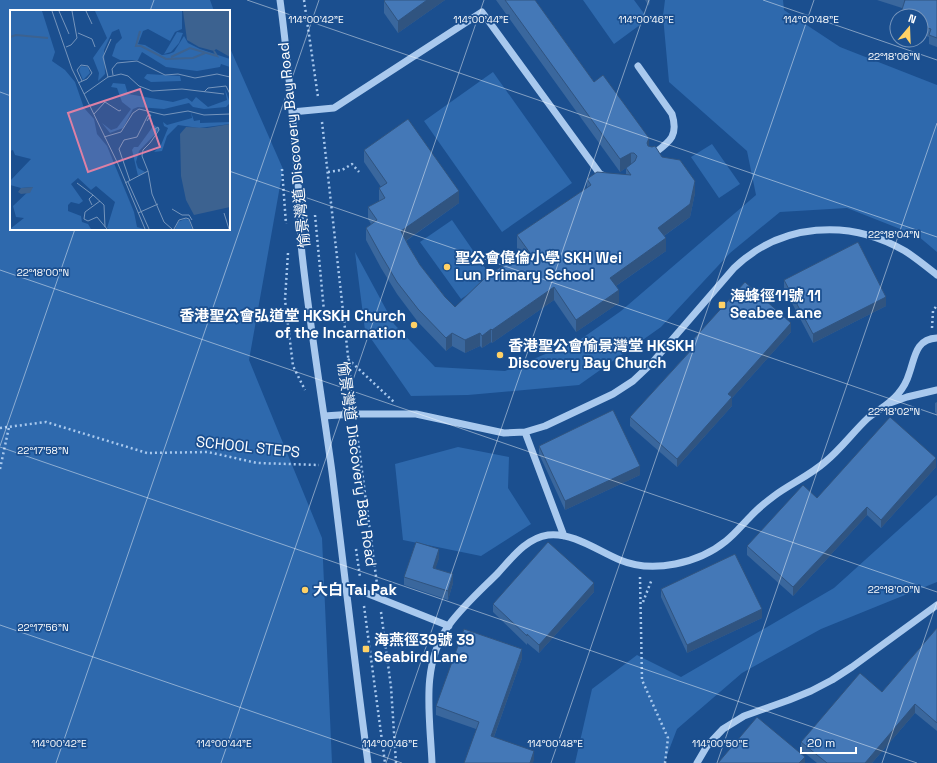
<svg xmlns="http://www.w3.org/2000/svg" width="937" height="763" viewBox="0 0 937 763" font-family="'Space Grotesk','Noto Sans TC',sans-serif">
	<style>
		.green { fill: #2e69ad }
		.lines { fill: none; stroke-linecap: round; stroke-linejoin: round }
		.path { stroke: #a9c9ee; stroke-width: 2.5; stroke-dasharray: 2 3; stroke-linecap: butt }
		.minor { stroke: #a9c9ee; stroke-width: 7 }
		.wall { fill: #3a679d }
		.shaded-wall { fill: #305480 }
		.building { fill: #4478b7; stroke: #305480 }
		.ticks { fill: none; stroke: #fff; stroke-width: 1; stroke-opacity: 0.45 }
		.poi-dot { fill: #ffd166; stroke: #1b4f8f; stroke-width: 1.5 }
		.labels { text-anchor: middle; stroke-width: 3.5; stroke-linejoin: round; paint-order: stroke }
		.street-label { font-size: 15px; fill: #fff; stroke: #1b4f8f }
		.poi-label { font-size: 15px; font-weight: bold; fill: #fff; stroke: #1b4f8f; text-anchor: start }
		.inset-river { fill: none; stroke: #3c6290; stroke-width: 2 }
		.inset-road { fill: none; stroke: #7695bc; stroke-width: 1 }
		.view { fill: #dd80a5; fill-opacity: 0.15; stroke: #dd80a5; stroke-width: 2 }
		.inset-edge { fill: none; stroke: #fff; stroke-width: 2 }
		.ticks-label { font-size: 10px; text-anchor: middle; fill: #fff; stroke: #1b4f8f; stroke-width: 3.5; stroke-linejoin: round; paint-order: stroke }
	</style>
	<rect width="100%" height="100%" fill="#1b4f8f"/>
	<path class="green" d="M0,0h210l4,11h-203v218h218v-183l54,123 -34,191 73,178 10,225h-332z
		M583,0h51l14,19 -34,25z
		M665,0h118l1,10 56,37 97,38v167l-19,-16 -71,-28 -67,4 -50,41 -69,74 -82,58 -111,10 -57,1 -46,-66 -10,-78 39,72 41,43 70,4 76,-32 40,-28 135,-116 -9,-44 -78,-69 -6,-66z
		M493,72l79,111 -70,49 -78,-111z
		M712,144l28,40 -21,14 -28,-41z
		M452,220l40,58 -31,21 -41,-57z
		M458,447l51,10 -1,31 23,36 -50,32 -78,-16 -8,-76z
		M937,495v87l-116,47 -79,44 -65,56 -13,34h-89l17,-74 45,-34 44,22 153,-89z"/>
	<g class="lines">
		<path class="path" d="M304,0l14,97
			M322,122l31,279
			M282,169l4,55
			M328,172l14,-2 10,-6 7,8
			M315,215l10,107
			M288,253l-3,47 8,66 12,24
			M932,328l1,-17 4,-6
			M348,359l46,43
			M356,426l21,158
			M0,428l46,-6 101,31 61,-1 49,11 62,2
			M0,469l9,-42
			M356,549l4,28
			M640,577l2,103 26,58 -3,25
			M643,602l9,-23
			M364,606l21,157
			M381,612l10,75 5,76"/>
		<path class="minor" d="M280,0c9,65 14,130 19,196 2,19 1,39 3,58 8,73 20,145 30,218 12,97 23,194 36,291
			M638,66l34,48c7,23 -3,28 -20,41
			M292,112l42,-4 148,-96 118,162 6,3
			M890,403l17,-6 30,-7
			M324,416l30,-2h62l88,19 21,-1 20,-6 68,-32 20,-13 18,-17 83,-96c47,-45 115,-50 171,-17 11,7 22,16 32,24
			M525,432l39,104
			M346,585l103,41
			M432,763c-2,-47 -12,-98 17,-138 14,-19 32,-35 48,-51 14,-15 29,-36 51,-39 25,-3 50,16 72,25 33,14 79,3 106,-19 9,-7 16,-16 24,-24 7,-8 16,-15 24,-21 16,-12 35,-20 51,-34 16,-13 28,-30 43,-44 10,-8 22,-14 30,-24 5,-6 9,-13 11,-20 6,-16 6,-35 28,-36
			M697,763l10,-17 16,-17 21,-13 45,-16 22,-9 21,-11 20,-13 85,-62"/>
	</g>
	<path class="wall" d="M385,0h60l-47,33 -14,-20v-12z
		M496,0h39l59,82 55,64 13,11 33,36 -5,24 -26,19 2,15 -50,35 3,17 -43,29 -22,-32 -62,43 -1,-1 -9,6 -2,-2 -15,7 -13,-7 -6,5 -28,-29 -21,-28 -16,-26 -15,-28v-12l5,-4 -3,-5v-12l11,-6v-13l2,-1 -17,-25v-12l95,53 -53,38 14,24 25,32 10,10 68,-51 -6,-8v-13l70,-47v-9l39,-5v-6l-6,4z
		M645,0h5l-1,6z
		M877,0h60v47l-8,-3v-7l-8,-3v-18l-19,-8z
		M784,280l102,26 -73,37 -29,-55z
		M791,332l-59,66v8l-55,61 -47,-41v-9l60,-66v-8z
		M937,402v14l-2,-4v-9z
		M539,446l101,29 -75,35 -26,-56z
		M936,467l-55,61 -14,-13 -74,81 -46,-41v-9l70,-48z
		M439,558l-4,10 18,15 -5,17 -44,-15v-8z
		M661,589l101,29 -75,35 -26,-56z
		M594,592l-55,61 -12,-10v2l-34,-33v-8z
		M937,628v103l-22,-18 -43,50h-55l-16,-13v-8l81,-50z
		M522,658l-28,79 40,23 -58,-31 -40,-14v-9z"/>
	<path class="shaded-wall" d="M427,0h18l-47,33v-12z
		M649,138v13l-2,-8z
		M631,153v12l-11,7v-13z
		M695,181v12l-5,24 -32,23v-12z
		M459,191v12l-58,41v-13z
		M666,238v13l-56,39v-12z
		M554,287v13l-62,43v-13z
		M619,290v13l-43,29v-12z
		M886,297v9l-73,37v-9z
		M791,323v9l-59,66v8l-55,61v-8l51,-65z
		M491,329v13l-9,6v-12z
		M452,333v13l-6,5v-13z
		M480,333v13l-15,7v-13z
		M936,458v9l-55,61v-8z
		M640,466v9l-75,35v-9z
		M867,507v8l-74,81v-9z
		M439,549v9l-6,18v-8z
		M453,574v9l-5,17v-9z
		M594,583v9l-55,61v-8z
		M762,609v9l-75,35v-8z
		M522,649v9l-31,87v-9z
		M915,704v9l-43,50h-7z
		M534,751v9l-1,3h-3z
		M805,757v6h-6z"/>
	<path class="building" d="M385,0h42l-29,21 -14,-20z
		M505,0h30l59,82 9,-7 46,63 -2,5 1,3 4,1 3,-1 7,11 18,3 15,21 -5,23 -32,24 8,10 -56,40 9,12 -43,30 -22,-33 -62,43 -1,-1 -9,7 -2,-3 -15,7 -13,-7 -6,5 -28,-29 -21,-27 -16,-27 -15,-27 11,-8 -9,-13 17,-9 -6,-10 8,-5 -23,-33 44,-31 51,72 -58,40 7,14 12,20 25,32 10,10 31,-30 13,-9 31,-15 -13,-18 74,-50 -4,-6 10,-7 34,3 -5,-7 9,-7 2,-5 -3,-3h-3l-11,6z
		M904,0h33v38l-8,-3 2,-6 -10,-3v-10h-21l5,-16z
		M858,242l28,55 -73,37 -29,-54z
		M745,282l46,41 -63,71 4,3 -55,62 -47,-42 64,-70 -4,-4z
		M613,410l27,56 -75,35 -26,-55z
		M890,417l46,41 -55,62 -14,-13 -74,80 -46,-41 56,-61 14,13z
		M416,542l23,7 -6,19 20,6 -5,17 -44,-14z
		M548,542l46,41 -55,62 -12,-11v2l-34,-32z
		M735,554l27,55 -75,36 -26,-56z
		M937,628v95l-22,-19 -50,59h-38l-26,-21 59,-69 22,19z
		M464,629l58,20 -31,87 43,15 -4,12h-66l15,-41 -43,-16z
		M757,717l48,40 -6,6h-81z"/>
	<path class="ticks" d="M247,0l690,237M763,0l174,60M150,11l4,-11M0,92l11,4M229,171l708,244M0,270l937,322M0,446l75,-217M0,447l917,316M0,625l402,138M56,763l263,-763M221,763l263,-763M386,763l263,-763M551,763l263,-763M717,763l220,-640M882,763l55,-161"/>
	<g class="poi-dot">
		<circle cx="447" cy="267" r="4"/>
		<rect x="718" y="301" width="8" height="8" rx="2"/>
		<circle cx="414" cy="325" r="4"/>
		<circle cx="500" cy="355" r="4"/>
		<circle cx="305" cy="590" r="4"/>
		<rect x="362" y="645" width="8" height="8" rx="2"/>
	</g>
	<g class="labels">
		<g class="street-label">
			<text transform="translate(294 145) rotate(-96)" y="5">愉景灣道 Discovery Bay Road</text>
			<text transform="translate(248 447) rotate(6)" y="5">SCHOOL STEPS</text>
			<text transform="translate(357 464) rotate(82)" y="5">愉景灣道 Discovery Bay Road</text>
		</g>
		<g class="poi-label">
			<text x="455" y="263">聖公會偉倫小學 SKH Wei<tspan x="455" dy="17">Lun Primary School</tspan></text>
			<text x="730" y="301">海蜂徑11號 11<tspan x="730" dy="17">Seabee Lane</tspan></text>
			<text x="406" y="321" text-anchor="end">香港聖公會弘道堂 HKSKH Church<tspan x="406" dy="17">of the Incarnation</tspan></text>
			<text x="508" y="351">香港聖公會愉景灣堂 HKSKH<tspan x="508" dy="17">Discovery Bay Church</tspan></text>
			<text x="313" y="595">大白 Tai Pak</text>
			<text x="374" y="645">海燕徑39號 39<tspan x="374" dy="17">Seabird Lane</tspan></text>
		</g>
	</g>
	<g transform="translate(10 10)">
		<rect width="220" height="220" fill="#1b4f8f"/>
		<path d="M0,1h32l13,41 -3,9 13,9 10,12 9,26 10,11 3,15 10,12 27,66 3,15 7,2h-35l-2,-1 8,-26 -19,-16 -5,4 -13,-12 -7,6 12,17 -4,3 -8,-2 -3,3v6l13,5 1,6 6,2 3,5h-81l14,-11 -8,-1 -3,-11 20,-19 -12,1 -11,-3v-4l21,-22 -16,-4 -2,-5 -3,1zM85,1h87v18l-7,3 -5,9 -22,-12 -5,2 -5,13 7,1 17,10 7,-1 5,-2 10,-16 4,7 12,6 30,10v8l-9,-3 -1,3 -23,4 -31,-4 -24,-15 -4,8h-18l-8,-4 4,-12 6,-6 -3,-9 -7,3 -8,18 1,24 -7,7 1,-8 -6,-15 14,-20zM167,22l6,1 -4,10 -8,9 -7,2zM71,56l7,1 2,6 -7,7 -4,-10zM137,64l33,2 1,5 -30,1 -7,-4zM103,73l12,1 3,10 6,1 39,7 14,-4 5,4 4,-5 12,10 19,-7 -2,-11 5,14 -4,4 -22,2 -11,-2 -4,-4 -25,6 -26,-2 -5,2 -10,19 -13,5 -8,-10 9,7 6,-2 14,-19 -9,-7 -5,-14 -6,-1zM181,102l3,9 6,-1v3l30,-1v2l-31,4 -21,-3 -11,11 -5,15 -8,1 7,-7 7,-17 -4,-2 -1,-4 4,3 25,-7zM144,115l6,4 -21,22 -3,11 2,6 7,4 -7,4 -6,-26 2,-3h4zM175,209l4,1 3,9h-17l3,-7z" fill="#2e69ad"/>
		<path d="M173,1h47v46l-14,-8 -2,2 -15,-4 -12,-7zM220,114v83l-36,8 -8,-15 -5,-24 -1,-42 6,-7 21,1zM23,177l-3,6 -9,1 -3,-2 3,-4z" fill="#3c6290"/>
		<path class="inset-river" d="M130,21l-4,15h5l25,13 27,-1 12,-5M0,27l6,-2 32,3M161,47l19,-9 27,8 -3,-5"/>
		<path class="inset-road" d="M42,1l20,58 46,95 27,65M49,1l10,23M76,1l6,13M68,23l14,6 3,8M56,37l5,-2 6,-7 -5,-27M103,65l-1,-6 5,-6 20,-2 28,14 13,-1 17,4 22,-4 13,3M98,67l-5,-20 8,-18M68,73l9,-4 5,-6 -4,-7 -7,-1 -4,5 5,11M194,82l4,-4 18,-2 4,8M74,84l24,-17 13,-3 7,2 11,10 13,5 30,-2 42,5M84,104l11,-12 14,9 2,-1M146,125l-1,-6 3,-2 1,3 -2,3 -7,10 -7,7 -1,6 6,15 4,23 12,28 8,7M94,127l17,-5 12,-19 6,-4 25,6 24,-4 16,4 26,-1M120,171l-11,-32 5,-9 13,-3 11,-22h3l-4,6M118,172l21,47M67,173l16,12M115,173l23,-12M82,195l-3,-6 4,-4 11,10 1,22M162,199l10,6h7l3,5M128,203l20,-9M214,203l5,16M78,211l-4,-2 1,-7 15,-11M78,211l9,-4 10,12M164,219l5,-9 7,-2 3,1 4,10"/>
		<path class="view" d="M130,79l20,58 -72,25 -20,-59z"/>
		<rect width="220" height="220" class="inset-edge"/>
	</g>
	<g class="ticks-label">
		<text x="316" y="23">114°00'42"E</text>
		<text x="481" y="23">114°00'44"E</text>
		<text x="646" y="23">114°00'46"E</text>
		<text x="811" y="23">114°00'48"E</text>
		<text x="894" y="60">22°18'06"N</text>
		<text x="894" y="238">22°18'04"N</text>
		<text x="43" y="276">22°18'00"N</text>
		<text x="894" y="415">22°18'02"N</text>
		<text x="43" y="454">22°17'58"N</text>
		<text x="894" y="593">22°18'00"N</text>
		<text x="43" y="631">22°17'56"N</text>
		<text x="59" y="747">114°00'42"E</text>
		<text x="224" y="747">114°00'44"E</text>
		<text x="390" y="747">114°00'46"E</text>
		<text x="555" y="747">114°00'48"E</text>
		<text x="720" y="747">114°00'50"E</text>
	</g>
	<g transform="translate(909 28) rotate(19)"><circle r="19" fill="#1b4f8f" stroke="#7695bc"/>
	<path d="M0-3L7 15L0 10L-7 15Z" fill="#ffd166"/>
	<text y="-6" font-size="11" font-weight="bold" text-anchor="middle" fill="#ffffff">N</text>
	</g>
	<path d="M801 747v6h55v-6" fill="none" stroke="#ffffff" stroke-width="2"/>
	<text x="807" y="747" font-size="12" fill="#ffffff" stroke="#1b4f8f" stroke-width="3" paint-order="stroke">20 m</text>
</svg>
